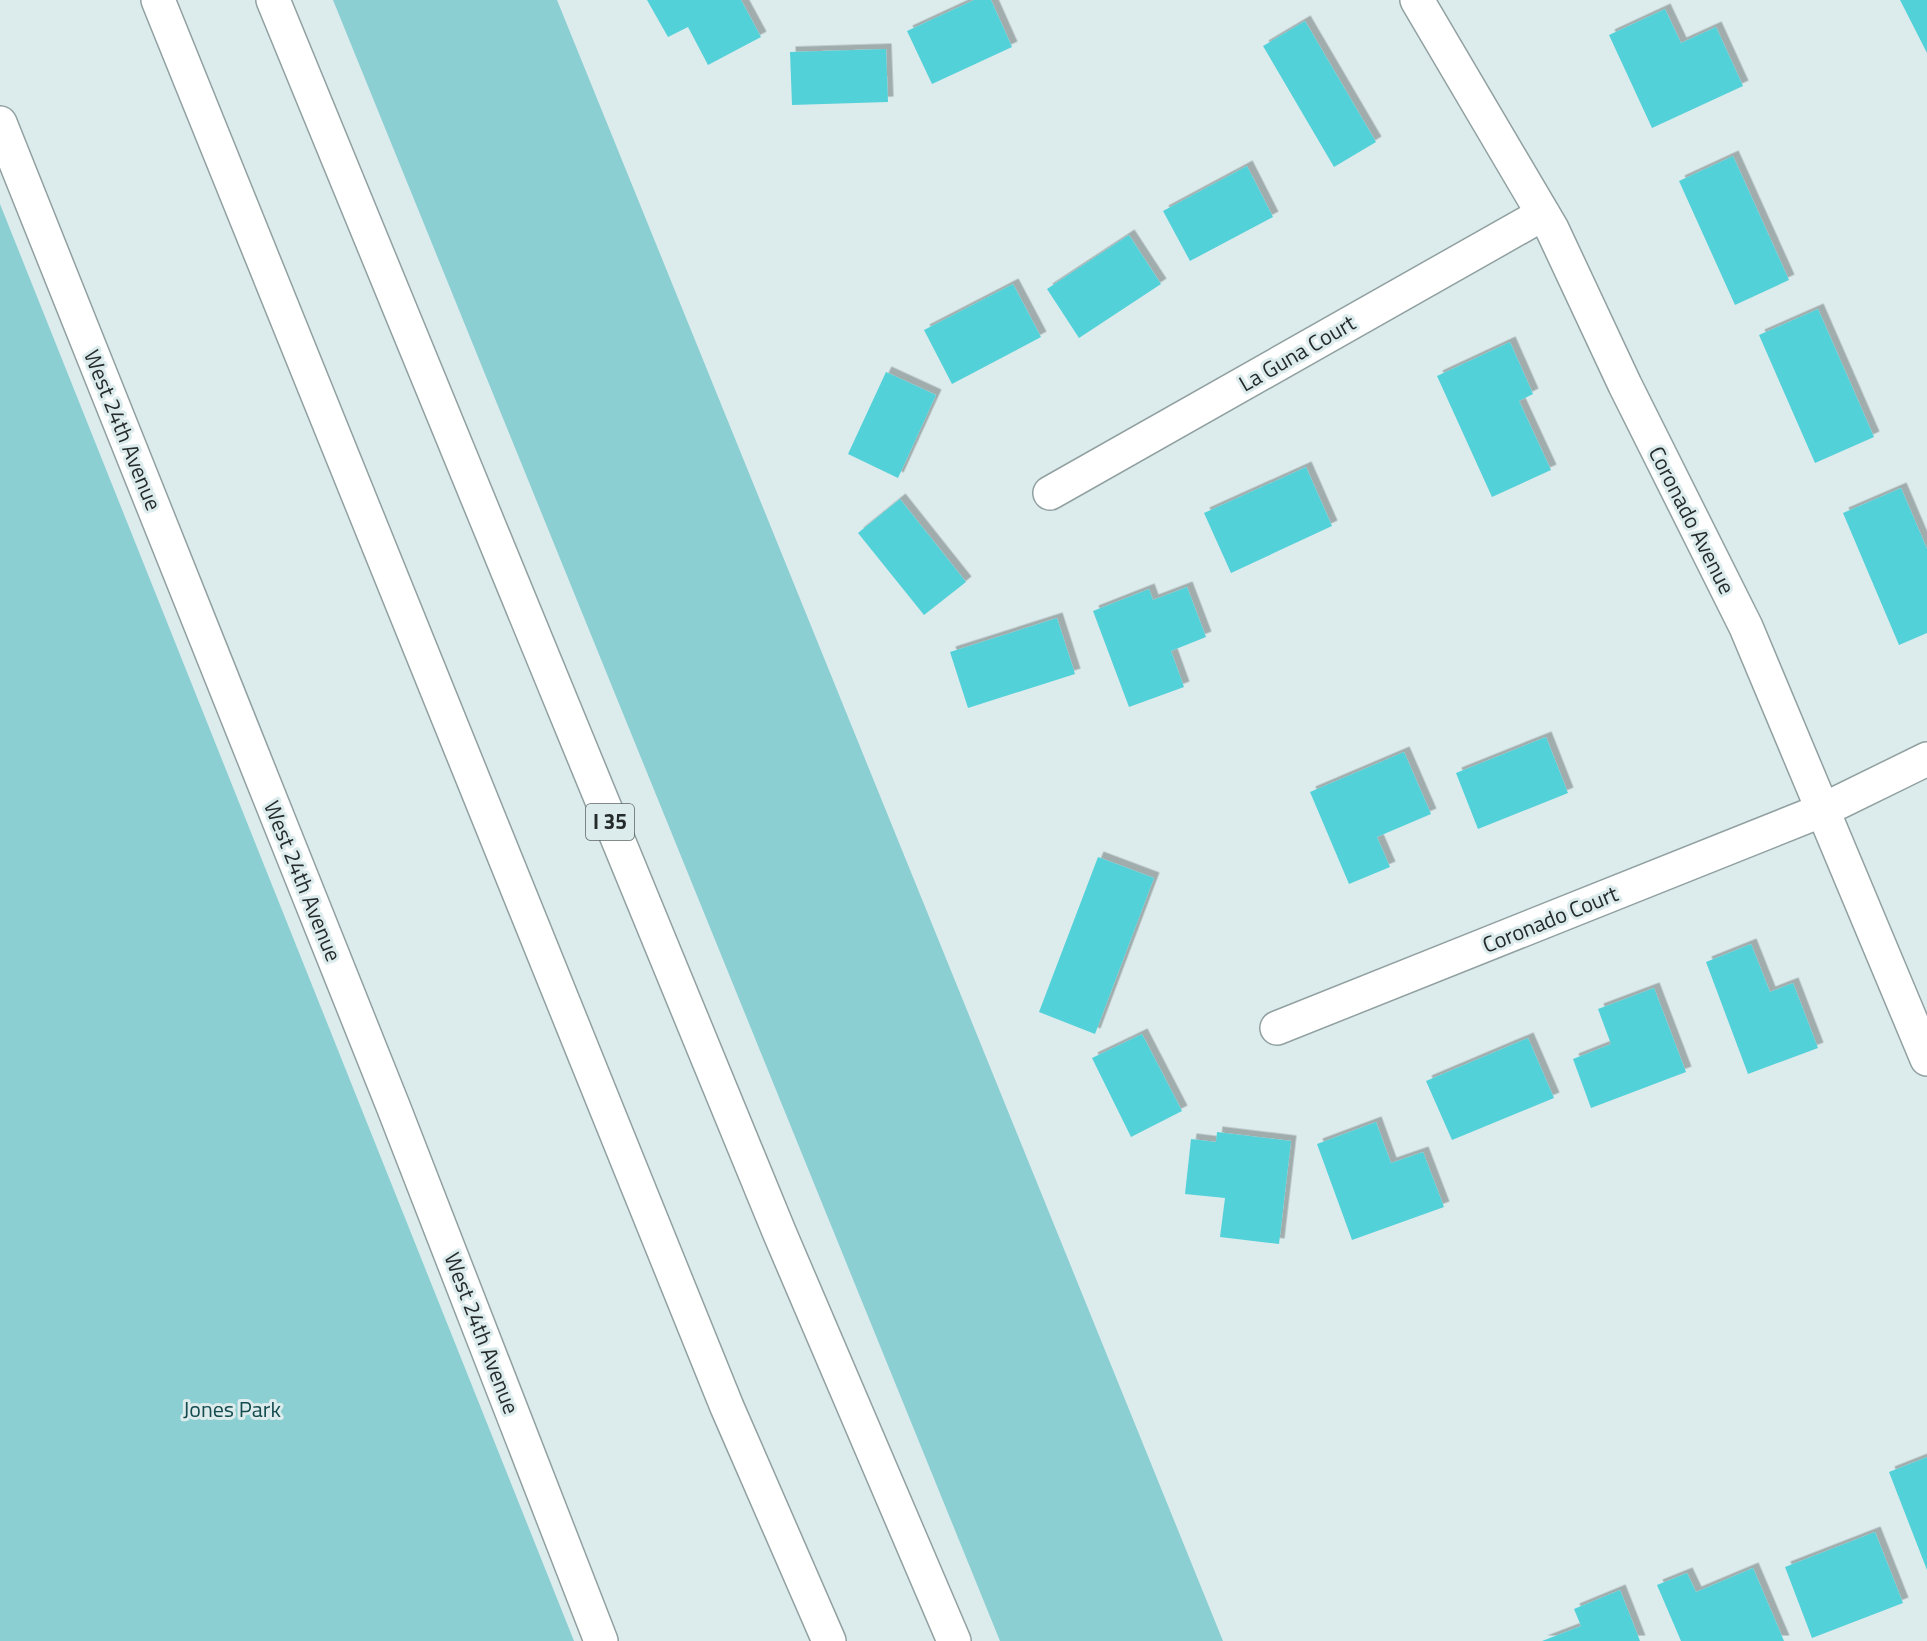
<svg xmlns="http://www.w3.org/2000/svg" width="1927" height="1641" viewBox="0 0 1927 1641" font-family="'Titillium Web',sans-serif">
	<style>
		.green { fill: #8bcfd3 }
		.building { fill: #53d1d9; filter: url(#shadow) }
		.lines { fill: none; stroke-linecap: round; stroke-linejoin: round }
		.minor-casing { stroke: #91a0a0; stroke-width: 36 }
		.tertiary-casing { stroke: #91a0a0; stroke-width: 36 }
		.motorway-casing { stroke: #91a0a0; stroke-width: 36 }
		.minor { stroke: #fff; stroke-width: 33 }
		.tertiary { stroke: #fff; stroke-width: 33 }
		.motorway { stroke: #fff; stroke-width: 33 }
		.labels { text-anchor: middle; stroke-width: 6; stroke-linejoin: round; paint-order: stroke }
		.shield { fill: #dcebec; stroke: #5c6565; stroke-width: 1.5 }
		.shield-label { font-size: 21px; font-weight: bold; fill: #252b2b }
		.street-label { font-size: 22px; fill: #252b2b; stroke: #dcebec }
		.park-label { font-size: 22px; fill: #144b4e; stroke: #dcebec }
	</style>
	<defs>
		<filter id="shadow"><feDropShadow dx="5.5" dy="-5.5" stdDeviation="0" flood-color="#0004"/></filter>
	</defs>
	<rect width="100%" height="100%" fill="#dcebec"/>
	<path class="green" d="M333,0h224l666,1641h-223z
		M0,204l574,1437h-574z"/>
	<path class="building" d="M647,0h94l20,37 -53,28 -20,-38 -20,10z
		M974,0h17l21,47 -80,37 -25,-53z
		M1900,0h27v53z
		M1665,9l16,34 35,-16 27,59 -91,42 -43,-93z
		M1305,21l71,121 -42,25 -71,-121z
		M886,49l2,53 -96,3 -2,-53z
		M1733,156l56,124 -54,25 -56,-124z
		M1247,166l26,51 -83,44 -27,-50z
		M1129,235l32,49 -82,54 -32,-49z
		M1013,284l28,53 -89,47 -28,-54z
		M1818,309l56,128 -59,26 -56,-128z
		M1510,342l23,52 -14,7 32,69 -59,27 -55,-121z
		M886,372l50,23 -38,83 -50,-24z
		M1306,467l26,59 -101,47 -27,-60z
		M1901,488l26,61v84l-28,12 -56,-132z
		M900,499l66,83 -42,33 -66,-82z
		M1187,587l19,50 -35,14 13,36 -55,20 -36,-96 56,-22 4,11z
		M1057,618l18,56 -107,34 -18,-56z
		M1546,737l22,56 -90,36 -22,-56z
		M1404,752l27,62 -54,23 13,30 -41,17 -39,-92z
		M1098,857l56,21 -59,156 -56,-22z
		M1751,944l19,48 23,-9 25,65 -70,26 -42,-112z
		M1654,988l32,84 -95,36 -18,-49 38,-15 -13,-35z
		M1142,1034l40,77 -51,26 -39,-79z
		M1528,1038l26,60 -102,42 -26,-59z
		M1376,1122l15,41 32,-11 21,55 -92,33 -35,-96z
		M1217,1132l74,9 -12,103 -59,-7 5,-39 -40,-4 6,-55 25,3z
		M1927,1457v113l-38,-98z
		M1875,1532l28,71 -91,35 -27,-71z
		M1753,1568l31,73h-103l-24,-56 30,-12 9,19z
		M1620,1590l20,51h-98l39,-15 -7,-17z"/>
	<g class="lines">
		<g class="minor-casing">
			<path id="minor" d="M1050,493l493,-279
				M1277,1028l546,-218 104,-51"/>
		</g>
		<g class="tertiary-casing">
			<path id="tertiary" d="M1417,0l135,229 73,156 121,242 181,432
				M0,123l393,983 208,535"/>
		</g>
		<g class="motorway-casing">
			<path id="motorway" d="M158,0l569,1407 102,234
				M273,0l507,1234 174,407"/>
		</g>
		<use href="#minor" class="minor"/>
		<use href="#tertiary" class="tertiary"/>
		<use href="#motorway" class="motorway"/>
	</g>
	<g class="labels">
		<rect class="shield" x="586" y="804" width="48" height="36" rx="4.5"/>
		<g class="shield-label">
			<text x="610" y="829">I 35</text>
		</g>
		<g class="street-label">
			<text transform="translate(1297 353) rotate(-30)" y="8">La Guna Court</text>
			<text transform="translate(123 430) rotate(68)" y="8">West 24th Avenue</text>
			<text transform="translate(1692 520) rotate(63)" y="8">Coronado Avenue</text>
			<text transform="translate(303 881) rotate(68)" y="8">West 24th Avenue</text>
			<text transform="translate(1550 919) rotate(-22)" y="8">Coronado Court</text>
			<text transform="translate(482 1333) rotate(69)" y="8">West 24th Avenue</text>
		</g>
		<g class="park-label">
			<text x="232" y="1417">Jones Park</text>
		</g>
	</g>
</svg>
